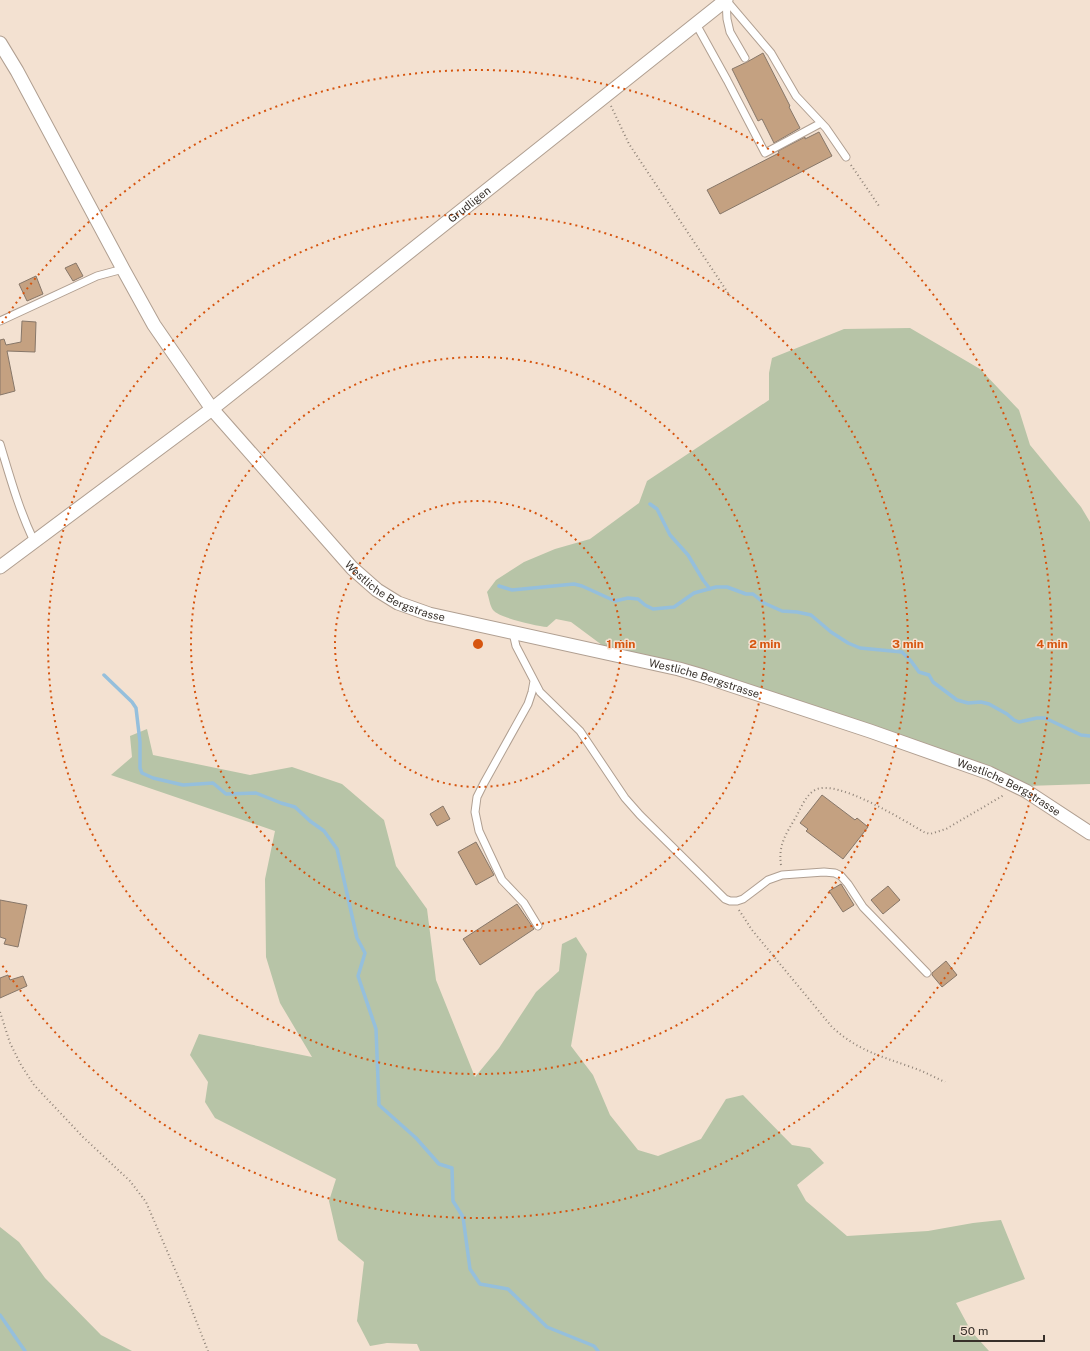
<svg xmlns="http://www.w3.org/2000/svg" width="1090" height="1351" viewBox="0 0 1090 1351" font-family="'Public Sans',sans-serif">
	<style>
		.green { fill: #b7c4a7 }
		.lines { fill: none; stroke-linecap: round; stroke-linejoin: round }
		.stream { stroke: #95bfdc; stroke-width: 3.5 }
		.building { fill: #c4a181; stroke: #877769 }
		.lane-casing { stroke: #b09f91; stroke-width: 9 }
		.street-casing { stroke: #b09f91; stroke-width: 15 }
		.path { stroke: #908479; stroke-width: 2; stroke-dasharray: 1 3; stroke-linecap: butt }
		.lane { stroke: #fff; stroke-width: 7 }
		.street { stroke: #fff; stroke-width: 13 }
		.ring { fill: none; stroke: #d6550f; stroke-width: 2; stroke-dasharray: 2 4 }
		.labels { text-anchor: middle; stroke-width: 3; stroke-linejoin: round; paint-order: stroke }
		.street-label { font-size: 11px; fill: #37302a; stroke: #f3e1d1 }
		.centre { fill: #d6550f; stroke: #f3e1d1; stroke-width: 2 }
		.ring-label { font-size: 12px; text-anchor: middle; font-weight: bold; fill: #d6550f; stroke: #f3e1d1; stroke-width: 3; stroke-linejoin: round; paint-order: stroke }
	</style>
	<rect width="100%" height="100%" fill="#f3e1d1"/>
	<path class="green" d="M910,328l70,41 39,41 11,35 51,62 9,15v262l-64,2 -416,-135 -39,-29 -15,-3 -9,8c-10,-1 -48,-9 -54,-17 -3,-4 -4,-12 -6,-18l9,-12 28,-18 31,-13 35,-10 49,-36 8,-22 122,-81v-27l3,-15 72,-29z
		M147,729l6,26 97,20 42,-8 50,17 42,36 12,46 31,43 9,71 39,97 24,-29 37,-56 23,-21 3,-27 14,-7 11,17 -16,92 22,29 17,40 28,35 20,6 43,-17 25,-40 17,-4 49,50 18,3 14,15 -27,22 9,16 41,35 81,-5 45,-8 28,-3 24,59 -69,24 15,28 18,20h-569l-3,-7 -30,-1 -17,3 -13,-25 7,-59 -26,-22 -9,-39 7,-22 -121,-61 -10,-16 3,-20 -18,-27 9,-21 113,23 -32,-54 -14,-46 -1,-78 10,-48 -164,-56 21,-18 -2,-21z
		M0,1227l19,15 26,36 56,57 31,16h-132z"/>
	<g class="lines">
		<path class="stream" d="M650,504l7,5 13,26 18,20 15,25 7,9
			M499,586l13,4 62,-6 8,2 33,15 13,-3 10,1 7,6 8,4 21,-2 20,-14 22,-6h11l19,7h7l11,9 18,8 15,1 14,3 20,17 17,11 12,5 42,4 9,9 8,11 10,3 4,7 24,18 11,3 13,-1 8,2 18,10 7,6 5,2 18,-4h8l36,17 9,1
			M104,675l28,27 4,6 4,34v26l2,5 11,5 30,7 30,-2 13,11 30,-1 25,10 14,4 15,14 14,10 13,18 20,89 8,15 -7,23 18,53 3,76 37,33 23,26 13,4 1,33 10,16 7,52 10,15 28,5 39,38 47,19 4,5
			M0,1315l25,36"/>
	</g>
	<path class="building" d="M763,53l27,53 -1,1 11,21 -26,15 -12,-24 -4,2 -26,-52 15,-7z
		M819,132l13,24 -112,58 -13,-24 72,-37 -1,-2 27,-14v2z
		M76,263l7,13 -10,5 -8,-13z
		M36,276l7,18 -16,7 -8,-17z
		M22,321l14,1 -1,30 -28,-1 8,40 -15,4v-55l4,-1 2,6 15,-3z
		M822,795l33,25 2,-2 11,9 -25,32 -37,-28 2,-2 -8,-6z
		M443,806l7,13 -13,7 -7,-12z
		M476,842l18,33 -18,10 -18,-33z
		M841,884l13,21 -11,7 -14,-21z
		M888,886l12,14 -17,14 -12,-14z
		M0,900l27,5 -9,42 -14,-3 2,-5 -6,-2z
		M517,904l17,25 -54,36 -17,-26z
		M946,961l11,14 -15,12 -10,-12v-2z
		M8,975l2,5 13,-4 4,10 -27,12v-20z"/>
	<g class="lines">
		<g class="lane-casing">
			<path id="lane" d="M726,0l45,53 25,43 30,32 20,29
				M726,0l1,19 3,13 15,26
				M696,24l31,56 38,73 56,-30
				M0,321l97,-45 26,-7
				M0,444c10,33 19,66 34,97
				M513,633l3,13 24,46 40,39 45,67 15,17 85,84 5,2h7l6,-2 25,-19 14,-5 42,-3 11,1 6,3 7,8 15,23 64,66
				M534,681l-2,11 -4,12 -44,79 -7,14 -2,15 4,19 23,49 22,23 14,23"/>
		</g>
		<g class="street-casing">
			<g id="street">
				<path id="s1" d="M0,43l17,28 106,198 31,56 58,84 140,159 25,22 21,13 31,11 250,55 24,7 167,55 119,42 37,18 64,42"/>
				<path id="s2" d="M0,567l212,-158 514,-409"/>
			</g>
		</g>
		<path class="path" d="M611,106l18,38 101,152
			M851,165l28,41
			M781,865c-3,-20 5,-31 15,-48 5,-9 9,-21 19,-27 22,-12 89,31 109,42l6,2 16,-5 58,-34
			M739,910l13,20 80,97c25,23 48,29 79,40 12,4 23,10 34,15
			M0,1012l10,31 11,22 13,20 49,52 47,44 16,21 40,93 22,56"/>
		<use href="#lane" class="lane"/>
		<use href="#street" class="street"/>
	</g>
	<g class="ring">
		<circle cx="478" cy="644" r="143"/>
		<circle cx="478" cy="644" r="287"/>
		<circle cx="478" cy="644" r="430"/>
		<path d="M2 323A574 574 0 1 1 2 965"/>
	</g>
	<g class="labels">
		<g class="street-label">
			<text dy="4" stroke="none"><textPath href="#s2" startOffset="593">Grudligen</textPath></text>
			<text dy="4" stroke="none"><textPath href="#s1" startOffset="685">Westliche Bergstrasse</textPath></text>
			<text dy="4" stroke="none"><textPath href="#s1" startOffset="1009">Westliche Bergstrasse</textPath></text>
			<text dy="4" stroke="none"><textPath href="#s1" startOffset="1333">Westliche Bergstrasse</textPath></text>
		</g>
	</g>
	<circle cx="478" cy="644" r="6" class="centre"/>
	<g class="ring-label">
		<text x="621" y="648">1 min</text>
		<text x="765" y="648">2 min</text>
		<text x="908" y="648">3 min</text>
		<text x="1052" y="648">4 min</text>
	</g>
	<path d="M954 1335v6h90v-6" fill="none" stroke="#37302a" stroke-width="2"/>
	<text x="960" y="1335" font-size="12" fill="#37302a" stroke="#f3e1d1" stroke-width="3" paint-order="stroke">50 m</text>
</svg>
